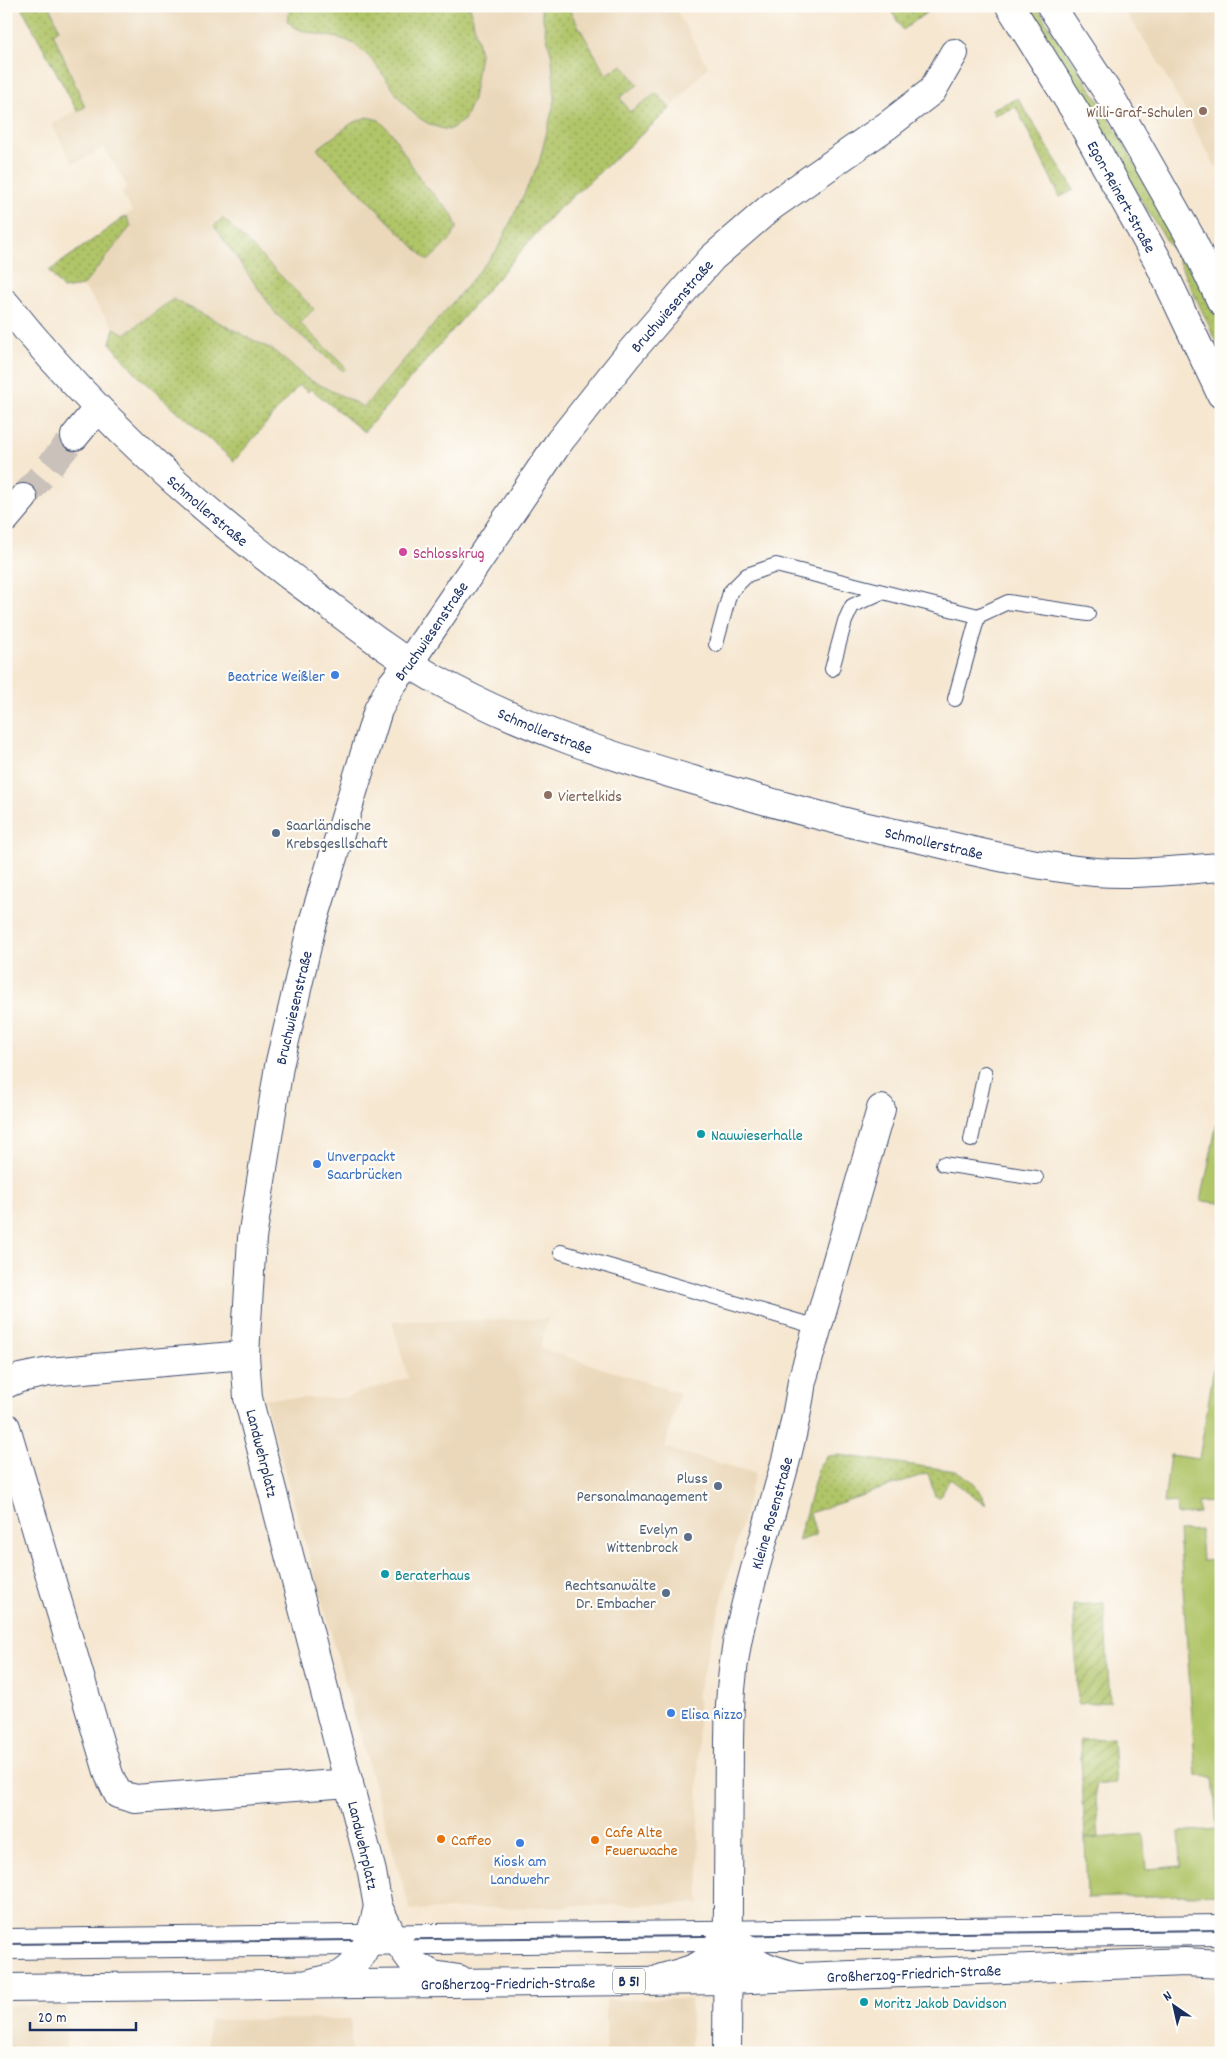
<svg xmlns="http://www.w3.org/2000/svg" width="1227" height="2059" viewBox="0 0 1227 2059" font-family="Dekko,sans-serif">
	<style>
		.built { fill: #ebd8ba }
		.grass { fill: url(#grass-dots); stroke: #667a62 }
		.park { fill: #b0c467; stroke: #667a62 }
		.garden { fill: url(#garden-furrows); stroke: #667a62 }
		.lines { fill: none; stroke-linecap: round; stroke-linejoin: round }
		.minor-tunnel { stroke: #cac2ba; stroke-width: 28; stroke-dasharray: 28 14; stroke-linecap: butt }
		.service-casing { stroke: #3c4b6f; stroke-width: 16 }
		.minor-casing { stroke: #3c4b6f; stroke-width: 30 }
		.secondary-casing { stroke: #3c4b6f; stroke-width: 30 }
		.primary-casing { stroke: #3c4b6f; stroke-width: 30 }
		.service { stroke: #fff; stroke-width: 14 }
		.minor { stroke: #fff; stroke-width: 28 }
		.secondary { stroke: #fff; stroke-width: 28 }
		.primary { stroke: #fff; stroke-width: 28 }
		.education-dot { fill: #8d6e63; stroke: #fdfcf7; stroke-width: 2 }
		.hotel-dot { fill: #d1479c; stroke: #fdfcf7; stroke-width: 2 }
		.shop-dot { fill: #3f7fe0; stroke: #fdfcf7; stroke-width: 2 }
		.service-dot { fill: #5c6f8a; stroke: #fdfcf7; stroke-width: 2 }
		.culture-dot { fill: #0f9aa8; stroke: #fdfcf7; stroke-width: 2 }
		.food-dot { fill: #e8710a; stroke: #fdfcf7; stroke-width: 2 }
		.labels { text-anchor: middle; stroke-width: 4.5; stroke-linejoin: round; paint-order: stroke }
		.shield { fill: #fdfcf7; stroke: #5f6c8c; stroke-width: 1 }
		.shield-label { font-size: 15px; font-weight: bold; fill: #1b2f5e }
		.education-label { font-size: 16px; fill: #785e54; stroke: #fdfcf7; text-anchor: end }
		.street-label { font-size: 16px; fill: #1b2f5e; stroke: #fdfcf7 }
		.hotel-label { font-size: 16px; fill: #b23c85; stroke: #fdfcf7; text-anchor: start }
		.shop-label { font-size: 16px; fill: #366cbe; stroke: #fdfcf7; text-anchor: start }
		.service-label { font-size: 16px; fill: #4e5e75; stroke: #fdfcf7; text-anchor: end }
		.culture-label { font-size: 16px; fill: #0d838f; stroke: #fdfcf7; text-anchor: start }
		.food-label { font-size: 16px; fill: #c56008; stroke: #fdfcf7; text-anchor: start }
	</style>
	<defs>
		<pattern id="grass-dots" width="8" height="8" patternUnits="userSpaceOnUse" patternTransform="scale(1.25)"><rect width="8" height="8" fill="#b0c467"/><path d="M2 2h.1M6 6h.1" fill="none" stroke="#8ea058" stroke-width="1.8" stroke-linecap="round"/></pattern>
		<pattern id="garden-furrows" width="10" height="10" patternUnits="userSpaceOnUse" patternTransform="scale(1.25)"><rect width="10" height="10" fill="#b0c467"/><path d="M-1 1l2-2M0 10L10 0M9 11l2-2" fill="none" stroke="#8ea058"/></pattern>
	</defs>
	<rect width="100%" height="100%" fill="#fdfcf7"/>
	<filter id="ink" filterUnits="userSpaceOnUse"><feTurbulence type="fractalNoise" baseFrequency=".02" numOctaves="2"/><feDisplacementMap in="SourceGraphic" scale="10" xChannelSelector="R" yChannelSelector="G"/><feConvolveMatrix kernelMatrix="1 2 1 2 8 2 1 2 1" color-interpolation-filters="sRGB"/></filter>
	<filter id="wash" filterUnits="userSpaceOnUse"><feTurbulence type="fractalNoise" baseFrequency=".0096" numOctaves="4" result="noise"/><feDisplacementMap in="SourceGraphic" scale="20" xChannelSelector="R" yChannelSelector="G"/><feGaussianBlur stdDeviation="1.12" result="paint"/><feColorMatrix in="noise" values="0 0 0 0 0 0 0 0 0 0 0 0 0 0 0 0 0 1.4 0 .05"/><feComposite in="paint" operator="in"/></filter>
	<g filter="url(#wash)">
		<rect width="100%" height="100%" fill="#f6e7d1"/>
		<path class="built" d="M21,6h653l34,61 -38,42 -116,104 -190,219 -53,-43 -3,3 -9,-7 -65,76 -93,-82 -31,-36 4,-15 -31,-42 -20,3 -14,-18 83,-60 -10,-17 5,-8 -23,-38 -31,16 -21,-39 25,-15z
			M1122,6h99v161l-6,-1 -60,-110z
			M548,1319l-8,29 139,45 -14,55 90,25 -57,218 1,212 -289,7 -146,-512h78l66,-20 -16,-57z
			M691,1999v54h-85v-53z
			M67,2004l-1,49h-60v-47z
			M351,2019v34h-142v-33z"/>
		<path class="grass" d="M21,6h29l9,23 -6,4 32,74 -8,4z
			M290,6h180l10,48 -7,45 -9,21 -15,10c-50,-8 -57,-57 -91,-83 -20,-16 -52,-7 -71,-26z
			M540,6h27l39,68 17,-9 15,20 -18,12 9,15 28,-19 13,16 -116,104 -190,219 -53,-43 -3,3 -9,-7 -65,76 -93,-82 -31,-36 4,-15 11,6 48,-35 100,51 33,28 58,29 133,-157 42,-87 16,-64 -3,-41z
			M888,6h47l-32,24z
			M1018,6h18l63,95 84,145 38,80v25l-47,-99z
			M1018,98l56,92 -14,7 -44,-90 -22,8 -2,-6z
			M367,117l12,3 12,12 31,50 30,32 5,13 -6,12 -23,22 -111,-112 35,-26z
			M126,216l5,10 -48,60 -20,3 -14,-18z
			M223,218l91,91 -14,14 46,45 -3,3 -66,-56 -63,-89z
			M839,1455l117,16c16,8 23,17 30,34l-36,-26 -10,18 -5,-1 -7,-23 -118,40 6,22 -18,6 20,-72 8,-13z"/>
		<path class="park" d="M1221,1103v100l-20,-2z
			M1221,1325v177l-23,1 1,10 -22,2 -1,-13 -12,1 6,-48 29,4z
			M1200,1530l2,31 19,-1v334l-134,4 -2,-59 58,-5 3,35 35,-3 -2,-34 38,-3 -4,-52 -17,-1 -17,-245z"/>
		<path class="garden" d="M1104,1603l6,99 -32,2 -5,-99z
			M1113,1738l3,45 -21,2 4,52 -14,2 -5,-99z"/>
	</g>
	<g filter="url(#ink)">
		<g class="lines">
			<path class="minor-tunnel" d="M23,498l52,-62"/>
			<g class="service-casing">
				<path id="service" d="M716,644l14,-52 17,-17 29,-10 202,51 30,-14 80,12
					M832,669l13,-48 7,-15 30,-14
					M955,699l23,-83
					M971,1140l14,-67
					M943,1164l93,14
					M561,1252l256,75
					M6,1936l1215,-14
					M6,1952l1215,-14"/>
			</g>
			<g class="minor-casing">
				<g id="minor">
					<path id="s1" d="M6,304c90,113 198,210 315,295 37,28 74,57 114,80 88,49 183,80 279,107 59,17 117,34 176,46 68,15 136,34 205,40 42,3 84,-2 126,-5"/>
					<path d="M75,436l22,-27"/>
					<path d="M6,518l17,-20"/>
					<path d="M6,1384l14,-6 29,-6 196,-17"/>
					<path d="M6,1427l103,348 9,19 17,5 214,-16"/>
					<path d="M728,1927c25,35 25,38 68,49"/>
					<path d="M662,1978c42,-12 45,-11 65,-50"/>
					<path id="s2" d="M459,1979l-26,-4 -19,-11 -24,-33 -12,-24 -6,-35 -124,-474 -3,-43 7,-117 27,-172 32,-137 67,-219 14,-26 17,-21 150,-221 69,-87 84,-97 60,-52 116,-81 44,-34 22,-38"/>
					<path d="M311,1983c10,-3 22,-4 31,-9 23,-14 30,-42 36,-67"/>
					<path id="s3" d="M727,2053l2,-312c0,-33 2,-65 8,-98 17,-89 53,-173 65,-262l79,-272"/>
				</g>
			</g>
			<g class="secondary-casing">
				<g id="secondary">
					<path id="s4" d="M1010,6l67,108 80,145 64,135"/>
					<path d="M1051,6l59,90 82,144 29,61"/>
				</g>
			</g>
			<g class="primary-casing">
				<g id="primary">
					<path id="s5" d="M6,1988l721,-8 458,-18 36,2"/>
				</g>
			</g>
			<use href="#service" class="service"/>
			<use href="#minor" class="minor"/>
			<use href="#secondary" class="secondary"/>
			<use href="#primary" class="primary"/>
		</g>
	</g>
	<g class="education-dot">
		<circle cx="1203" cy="111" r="5"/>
		<circle cx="548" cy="795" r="5"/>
	</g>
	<circle class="hotel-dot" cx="403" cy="552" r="5"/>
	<g class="shop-dot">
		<circle cx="335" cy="675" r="5"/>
		<circle cx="317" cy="1164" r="5"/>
		<circle cx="671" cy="1713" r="5"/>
		<circle cx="520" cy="1843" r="5"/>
	</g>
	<g class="service-dot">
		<circle cx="276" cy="833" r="5"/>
		<circle cx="718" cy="1486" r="5"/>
		<circle cx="688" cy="1537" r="5"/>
		<circle cx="666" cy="1593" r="5"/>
	</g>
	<g class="culture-dot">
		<circle cx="701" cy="1134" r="5"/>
		<circle cx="385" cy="1574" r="5"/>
		<circle cx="864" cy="2002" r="5"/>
	</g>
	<g class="food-dot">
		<circle cx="441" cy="1839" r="5"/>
		<circle cx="595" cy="1840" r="5"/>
	</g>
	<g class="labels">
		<rect class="shield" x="613" y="1968.5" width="32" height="25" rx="4"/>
		<g class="shield-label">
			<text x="629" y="1986">B 51</text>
		</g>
		<g class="education-label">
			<text x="1193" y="117">Willi-Graf-Schulen</text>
			<text x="558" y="801" text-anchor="start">Viertelkids</text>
		</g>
		<g class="street-label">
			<text dy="6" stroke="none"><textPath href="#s4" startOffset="221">Egon-Reinert-Straße</textPath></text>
			<text dy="6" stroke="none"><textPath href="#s2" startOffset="1846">Bruchwiesenstraße</textPath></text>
			<text dy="6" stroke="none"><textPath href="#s1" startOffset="289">Schmollerstraße</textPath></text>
			<text dy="6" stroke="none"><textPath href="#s2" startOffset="1441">Bruchwiesenstraße</textPath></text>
			<text dy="6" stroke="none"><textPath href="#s1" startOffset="694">Schmollerstraße</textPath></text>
			<text dy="6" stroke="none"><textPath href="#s1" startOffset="1099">Schmollerstraße</textPath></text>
			<text dy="6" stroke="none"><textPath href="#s2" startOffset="1036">Bruchwiesenstraße</textPath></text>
			<text transform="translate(263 1453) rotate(76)" y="6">Landwehrplatz</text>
			<text dy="6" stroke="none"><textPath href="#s3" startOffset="545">Kleine Rosenstraße</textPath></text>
			<text transform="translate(364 1845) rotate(77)" y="6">Landwehrplatz</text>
			<text dy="6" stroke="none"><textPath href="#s5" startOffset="908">Großherzog-Friedrich-Straße</textPath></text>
			<text dy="6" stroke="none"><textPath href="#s5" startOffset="502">Großherzog-Friedrich-Straße</textPath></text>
		</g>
		<g class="hotel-label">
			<text x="413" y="558">Schlosskrug</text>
		</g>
		<g class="shop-label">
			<text x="325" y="681" text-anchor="end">Beatrice Weißler</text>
			<text x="327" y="1161">Unverpackt<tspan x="327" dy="18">Saarbrücken</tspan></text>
			<text x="681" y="1719">Elisa Rizzo</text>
			<text x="520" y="1866" text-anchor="middle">Kiosk am<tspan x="520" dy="18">Landwehr</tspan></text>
		</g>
		<g class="service-label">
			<text x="286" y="830" text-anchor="start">Saarländische<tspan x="286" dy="18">Krebsgesllschaft</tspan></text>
			<text x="708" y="1483">Pluss<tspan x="708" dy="18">Personalmanagement</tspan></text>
			<text x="678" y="1534">Evelyn<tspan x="678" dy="18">Wittenbrock</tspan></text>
			<text x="656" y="1590">Rechtsanwälte<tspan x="656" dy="18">Dr. Embacher</tspan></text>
		</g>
		<g class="culture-label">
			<text x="711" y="1140">Nauwieserhalle</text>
			<text x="395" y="1580">Beraterhaus</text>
			<text x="874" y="2008">Moritz Jakob Davidson</text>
		</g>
		<g class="food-label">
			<text x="605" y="1837">Cafe Alte<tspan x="605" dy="18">Feuerwache</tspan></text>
			<text x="451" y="1845">Caffeo</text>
		</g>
	</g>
	<rect width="1227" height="2059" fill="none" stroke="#fdfcf7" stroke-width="25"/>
	<g transform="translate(1174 2006) rotate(326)" stroke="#fdfcf7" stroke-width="4" paint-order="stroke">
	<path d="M0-4L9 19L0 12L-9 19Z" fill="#1b2f5e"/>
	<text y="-8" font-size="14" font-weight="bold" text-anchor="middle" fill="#1b2f5e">N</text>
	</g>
	<path d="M30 2022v8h106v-8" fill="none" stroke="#1b2f5e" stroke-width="2.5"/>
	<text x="38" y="2022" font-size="15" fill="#1b2f5e" stroke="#fdfcf7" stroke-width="4" paint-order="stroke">20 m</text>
</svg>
